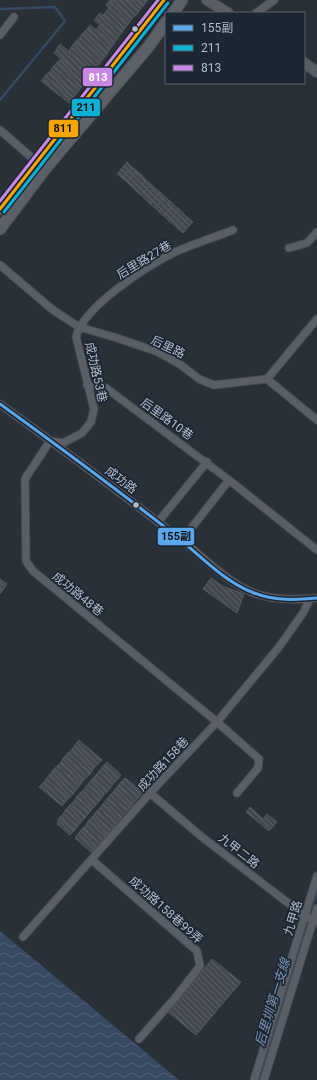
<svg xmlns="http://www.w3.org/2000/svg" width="317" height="1080" viewBox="0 0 317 1080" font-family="Roboto,'Noto Sans TC',sans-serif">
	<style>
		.water { fill: url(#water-waves) }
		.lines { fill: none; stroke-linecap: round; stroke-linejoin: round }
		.stream { stroke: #384963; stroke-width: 2.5 }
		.building { fill: url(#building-back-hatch); stroke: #52575f }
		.street-casing { stroke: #484c53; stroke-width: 9 }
		.secondary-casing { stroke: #484c53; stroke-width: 12 }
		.primary-casing { stroke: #484c55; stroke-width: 13 }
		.street { stroke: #5a5e66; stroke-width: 7 }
		.secondary { stroke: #595d64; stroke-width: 10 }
		.primary { stroke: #5c6168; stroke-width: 11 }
		.bus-1-casing { stroke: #1d2633; stroke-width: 6 }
		.bus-2-casing { stroke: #1d2633; stroke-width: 6 }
		.bus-3-casing { stroke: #1d2633; stroke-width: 6 }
		.bus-4-casing { stroke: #1d2633; stroke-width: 6 }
		.bus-1 { stroke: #5aa8eb; stroke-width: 3 }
		.bus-2 { stroke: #0dafd3; stroke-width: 3 }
		.bus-3 { stroke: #c787e3; stroke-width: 3 }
		.bus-4 { stroke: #f7a600; stroke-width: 3 }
		.bus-dot { fill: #b4bcc9; stroke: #1d2633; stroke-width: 1.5 }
		.labels { text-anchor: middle; stroke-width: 3.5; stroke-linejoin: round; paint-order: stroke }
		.street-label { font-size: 12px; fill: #b4bcc9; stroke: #1d2633 }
		.water-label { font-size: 13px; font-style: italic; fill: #7c92b1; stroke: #1d2633 }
		.line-badge { stroke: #1d2633; stroke-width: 1.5 }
		.badge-label { font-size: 11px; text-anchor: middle; font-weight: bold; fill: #fff }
		.pale-badge-label { font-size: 11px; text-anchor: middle; font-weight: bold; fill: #111 }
	</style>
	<defs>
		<pattern id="water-waves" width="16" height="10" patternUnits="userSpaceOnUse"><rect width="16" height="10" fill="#384963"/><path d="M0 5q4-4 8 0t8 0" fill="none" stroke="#526178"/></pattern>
		<pattern id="building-back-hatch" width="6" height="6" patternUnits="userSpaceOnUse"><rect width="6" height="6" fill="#444950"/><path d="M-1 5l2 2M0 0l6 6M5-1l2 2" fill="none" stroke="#5d6168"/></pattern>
	</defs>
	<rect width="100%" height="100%" fill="#2a3038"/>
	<path class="water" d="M0,931l179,149h-179z"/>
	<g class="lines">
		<path class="stream" d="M0,9l55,-2 10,14 -65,79
			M313,905l4,-13
			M259,1080l46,-149"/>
	</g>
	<path class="building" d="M110,0l22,19 -4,5 -22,-19z
		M110,0h9l17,15 -4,4z
		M119,0h8l12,11 -3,4z
		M127,0h9l7,6 -4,5z
		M136,0h12l-5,6z
		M109,8l19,16 -5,7 -20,-16z
		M100,13l23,18 -6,8 -23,-19z
		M90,25l24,19 -4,5 -23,-20z
		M100,25l17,14 -3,5 -18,-14z
		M87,29l23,20 -3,5 -24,-21z
		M83,33l24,21 -3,4 -25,-20z
		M79,38l25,20 -4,5 -25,-21z
		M75,42l25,21 -3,4 -25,-21z
		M60,44l34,28 -7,8 -33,-27z
		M72,46l25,21 -3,5 -25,-21z
		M61,58l26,22 -3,4 -27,-22z
		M57,62l27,22 -4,5 -27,-22z
		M53,67l27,22 -4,5 -27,-22z
		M49,72l27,22 -3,4 -28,-22z
		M45,76l28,22 -4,5 -28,-22z
		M127,162l5,5 -10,11 -5,-4z
		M132,167l5,4 -10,11 -5,-4z
		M137,171l5,4 -11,11 -4,-4z
		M142,175l4,5 -10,11 -5,-5z
		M146,180l5,4 -10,11 -5,-4z
		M151,184l4,4 -10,11 -4,-4z
		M155,188l5,4 -10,12 -5,-5z
		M160,192l5,5 -10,11 -5,-4z
		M165,197l5,4 -11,11 -4,-4z
		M170,201l4,4 -10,11 -5,-4z
		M174,205l5,4 -10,12 -5,-5z
		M179,209l5,5 -10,11 -5,-4z
		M184,214l4,4 -10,11 -4,-4z
		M188,218l5,4 -10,11 -5,-4z
		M211,578l11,8 22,8 -7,19 -34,-24z
		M0,579l7,5 -7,10z
		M79,740l23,20 -4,4 -23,-19z
		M75,745l23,19 -4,4 -22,-19z
		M72,749l22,19 -3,5 -23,-20z
		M68,753l23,20 -4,4 -23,-20z
		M64,757l23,20 -4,4 -22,-19z
		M61,762l22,19 -3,4 -23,-19z
		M107,762l14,13 -3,4 -15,-13z
		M57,766l23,19 -4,5 -23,-20z
		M103,766l15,13 -4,4 -15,-12z
		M53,770l23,20 -3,4 -23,-20z
		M99,771l15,12 -4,5 -14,-13z
		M50,774l23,20 -4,4 -23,-19z
		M96,775l14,13 -3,4 -15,-13z
		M125,778l18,14 -4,5 -18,-15z
		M46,779l23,19 -4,4 -22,-19z
		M92,779l15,13 -4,4 -15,-12z
		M121,782l18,15 -4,4 -17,-15z
		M43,783l22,19 -3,4 -23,-19z
		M88,784l15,12 -3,4 -15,-12z
		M118,786l17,15 -3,5 -18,-15z
		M85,788l15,12 -4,5 -15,-13z
		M114,791l18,15 -4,4 -18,-15z
		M81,792l15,13 -4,4 -15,-13z
		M110,795l18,15 -4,4 -17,-15z
		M77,796l15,13 -3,4 -15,-12z
		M107,799l17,15 -3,4 -18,-14z
		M74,801l15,12 -4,5 -15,-13z
		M103,804l18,14 -4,5 -17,-15z
		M70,805l15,13 -4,4 -15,-13z
		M250,807l13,12 4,-5 10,8 -8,9 -23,-19z
		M100,808l17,15 -3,4 -18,-15z
		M66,809l15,13 -3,4 -15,-12z
		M96,812l18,15 -4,4 -17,-15z
		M63,814l15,12 -4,5 -15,-13z
		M93,816l17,15 -3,4 -18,-15z
		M59,818l15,13 -4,4 -13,-11z
		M89,820l18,15 -4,5 -17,-15z
		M86,825l17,15 -3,4 -18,-15z
		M82,829l18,15 -4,4 -18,-14z
		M78,834l18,14 -4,5 -17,-15z
		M212,959l29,23 -45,53 -28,-23z"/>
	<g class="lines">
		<g class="street-casing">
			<path id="street" d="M256,13l18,-13
				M0,35l14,-18
				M0,130l39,34
				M233,230c-20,8 -41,14 -60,23 -27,14 -90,54 -97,84l18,72 -3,13 -9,11 -19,10 -13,-2 -25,38 1,82 7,10 184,151 42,37 -1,9 -21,25
				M289,248l18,-5 10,-11
				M0,265l53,45 26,17 38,11 41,14 23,13 18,14 15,6 53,-6 50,-60
				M267,379l50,41
				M87,385l19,3 123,92 88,70
				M0,404c61,44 121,89 180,135 23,17 47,44 74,54 18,7 44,7 63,5
				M158,522l49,-60
				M182,540l47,-60
				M150,793l52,44 103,79 12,6
				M92,860l105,91 3,15 -25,32 -36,41
				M23,937l127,-144 67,-71 62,-75 24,-34 7,-14
				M254,1080l63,-204
				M264,1080l53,-172"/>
		</g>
		<g class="secondary-casing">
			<path id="secondary" d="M207,0l21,13
				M304,63l13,9"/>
		</g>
		<g class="primary-casing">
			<path id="primary" d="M173,13l9,-13
				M0,209l164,-209
				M0,229l45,-60 104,-123 17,-24"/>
		</g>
		<use href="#street" class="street"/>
		<use href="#secondary" class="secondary"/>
		<use href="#primary" class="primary"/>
		<g class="bus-1-casing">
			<path id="bus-1" d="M0,404c58,42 115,84 171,128 26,20 51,49 83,61 20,8 42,7 63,5"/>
		</g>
		<g class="bus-2-casing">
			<path id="bus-2" d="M4,212l164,-209"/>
		</g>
		<g class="bus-3-casing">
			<path id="bus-3" d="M0,201l158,-201"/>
		</g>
		<g class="bus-4-casing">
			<path id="bus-4" d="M0,209l164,-209"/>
		</g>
		<use href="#bus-1" class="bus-1"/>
		<use href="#bus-2" class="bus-2"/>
		<use href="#bus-3" class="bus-3"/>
		<use href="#bus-4" class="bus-4"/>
	</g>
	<g class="bus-dot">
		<circle cx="135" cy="29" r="3.5"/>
		<circle cx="136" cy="505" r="3.5"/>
	</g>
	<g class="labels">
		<g class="street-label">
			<text transform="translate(144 260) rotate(-31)" y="4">后里路27巷</text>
			<text transform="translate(168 347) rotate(26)" y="4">后里路</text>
			<text transform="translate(96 372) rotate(77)" y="4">成功路53巷</text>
			<text transform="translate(167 419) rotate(36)" y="4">后里路10巷</text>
			<text transform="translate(121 480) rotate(37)" y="4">成功路</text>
			<text transform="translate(78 594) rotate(39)" y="4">成功路48巷</text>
			<text transform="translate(163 764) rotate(-47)" y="4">成功路158巷</text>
			<text transform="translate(239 851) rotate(38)" y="4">九甲二路</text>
			<text transform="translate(166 910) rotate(42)" y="4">成功路158巷99弄</text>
			<text transform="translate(293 918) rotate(-73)" y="4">九甲路</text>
		</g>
		<g class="water-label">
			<text transform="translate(272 1002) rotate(-73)" y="5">后里圳第一支線</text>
		</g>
	</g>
	<g class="line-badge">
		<rect x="82" y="67" width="31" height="20" rx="4" fill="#c787e3"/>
		<rect x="71" y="98" width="30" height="19" rx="4" fill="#0dafd3"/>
		<rect x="48" y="119" width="31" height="19" rx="4" fill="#f7a600"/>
		<rect x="157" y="527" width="38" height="19" rx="4" fill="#5aa8eb"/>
	</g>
	<g class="badge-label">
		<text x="98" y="81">813</text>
	</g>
	<g class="pale-badge-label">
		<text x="86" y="111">211</text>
		<text x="63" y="132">811</text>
		<text x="176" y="540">155副</text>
	</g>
	<rect x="165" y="12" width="140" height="72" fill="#1d2633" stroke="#59626f"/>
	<rect x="173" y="25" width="20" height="6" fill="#5aa8eb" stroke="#59626f"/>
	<text x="201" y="32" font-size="12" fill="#b4bcc9">155副</text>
	<rect x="173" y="45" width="20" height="6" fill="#0dafd3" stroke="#59626f"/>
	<text x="201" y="52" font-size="12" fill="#b4bcc9">211</text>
	<rect x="173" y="65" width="20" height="6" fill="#c787e3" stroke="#59626f"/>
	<text x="201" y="72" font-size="12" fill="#b4bcc9">813</text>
</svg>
